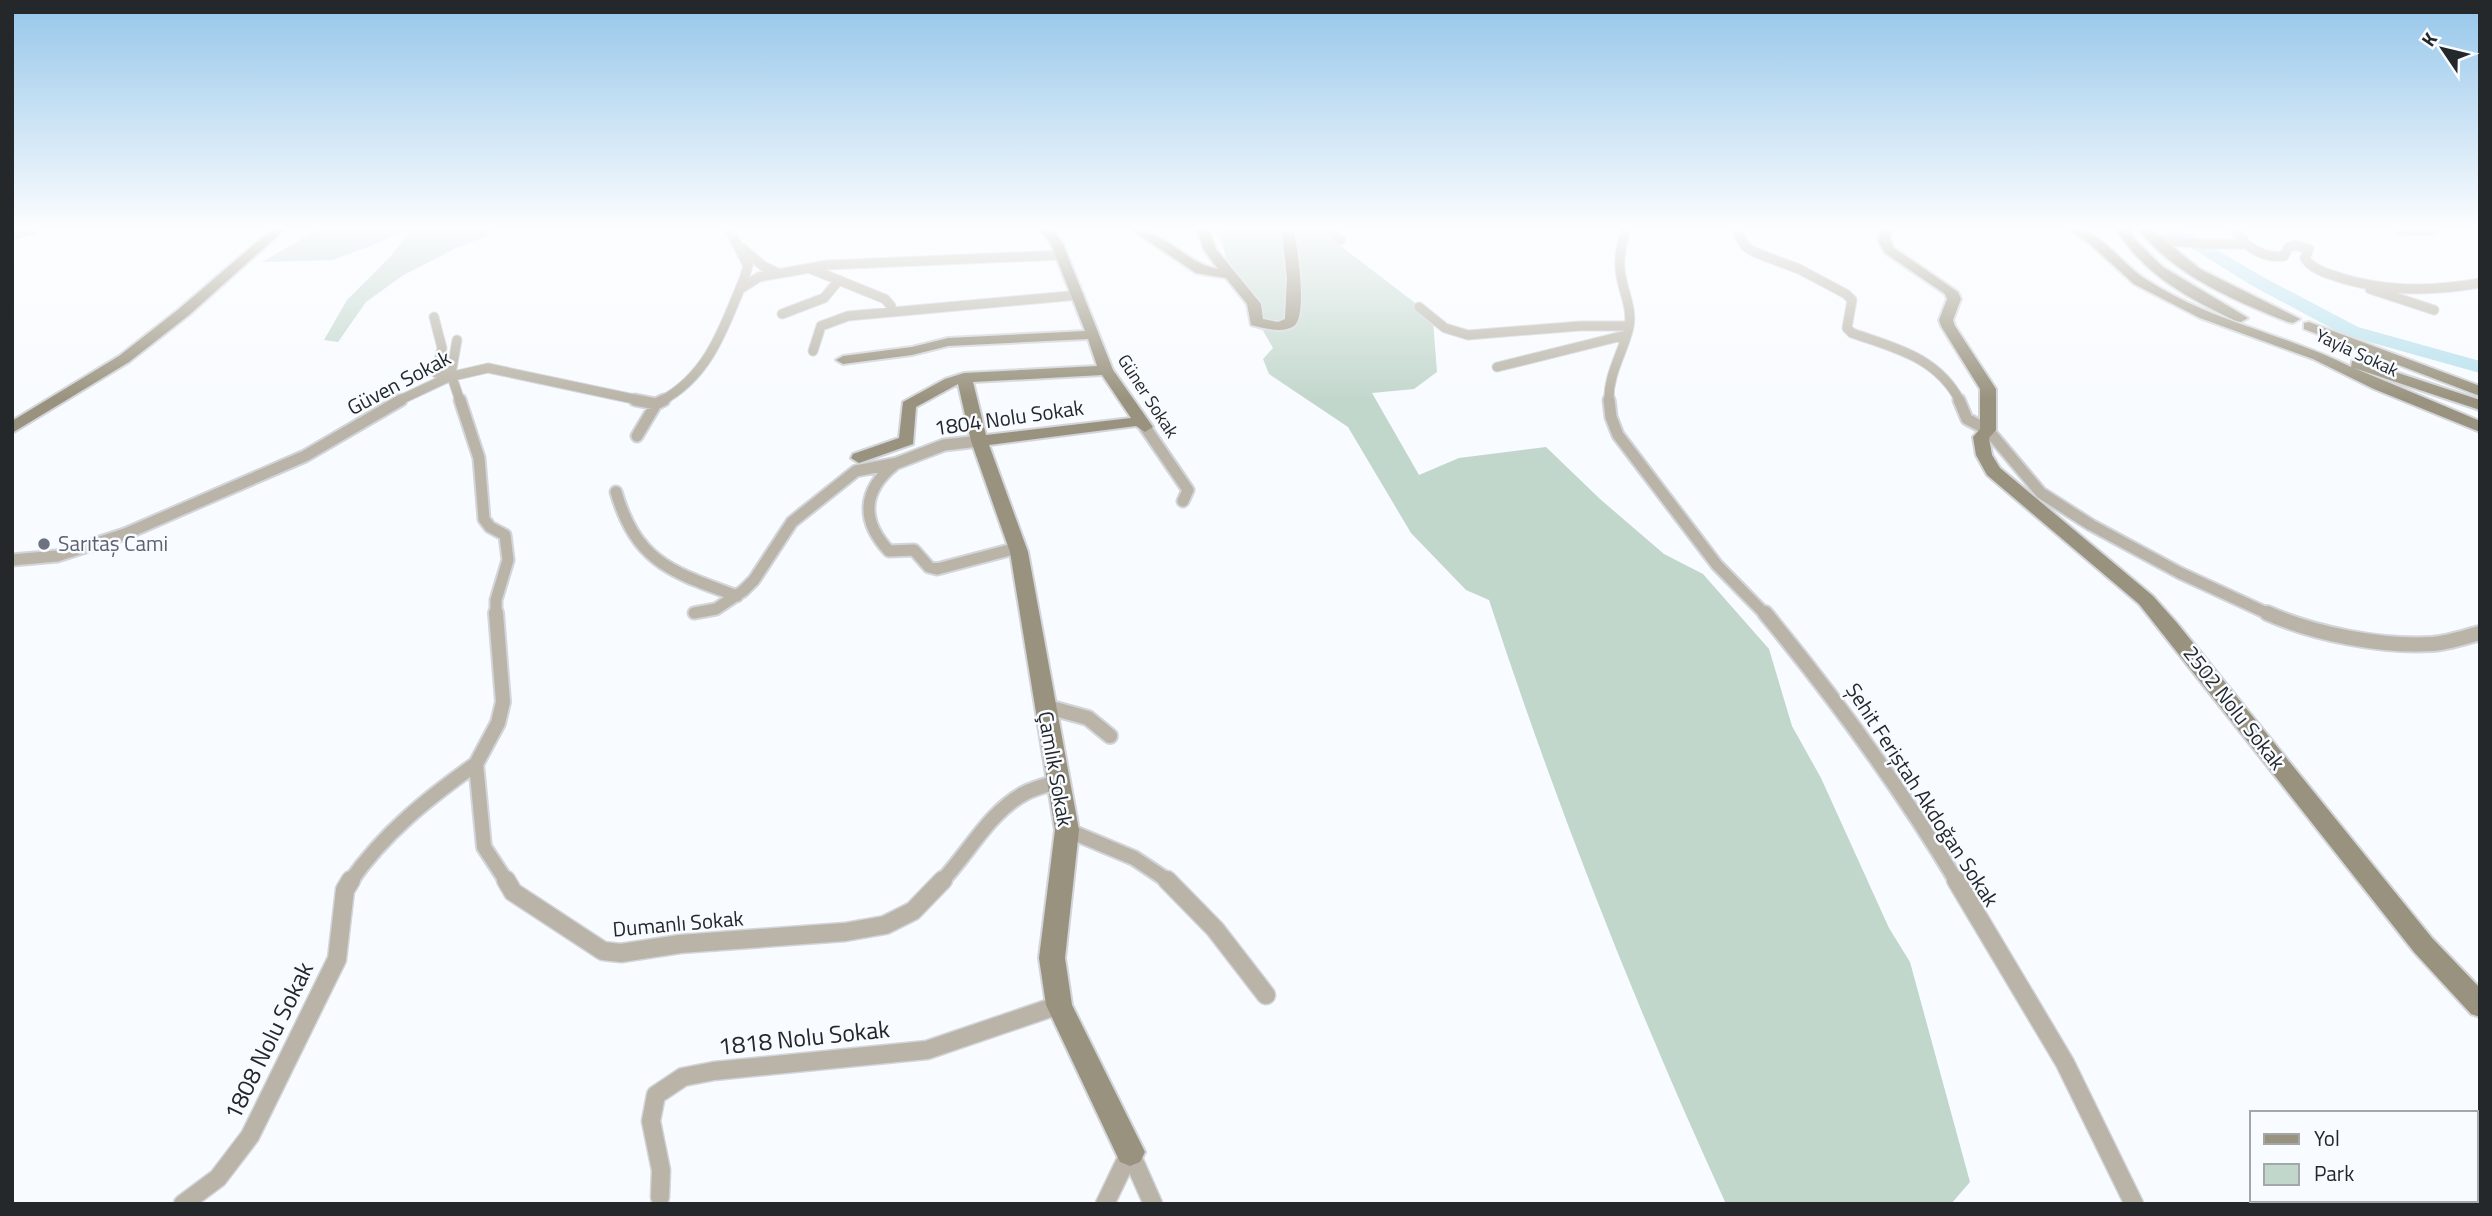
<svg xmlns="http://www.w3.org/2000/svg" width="2492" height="1216" viewBox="0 0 2492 1216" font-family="'Titillium Web',sans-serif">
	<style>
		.green { fill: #c2d7cc }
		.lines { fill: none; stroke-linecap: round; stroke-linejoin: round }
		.river { fill: #b9e1ed; fill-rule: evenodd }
		.street-far3-casing { stroke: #d2d5d9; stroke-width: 11 }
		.street-far2-casing { stroke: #d2d5d9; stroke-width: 15 }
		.street-far1-casing { stroke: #d2d5d9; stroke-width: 18 }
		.street-casing { stroke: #d2d5d9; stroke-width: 21 }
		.secondary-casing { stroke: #d2d5d9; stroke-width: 4 }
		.street-far3 { stroke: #b9b4a7; stroke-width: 9 }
		.street-far2 { stroke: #b9b4a7; stroke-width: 11 }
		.street-far1 { stroke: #b9b4a7; stroke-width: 14 }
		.street { stroke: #b9b4a7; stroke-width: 18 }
		.secondary { fill: #99927e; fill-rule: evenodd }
		.worship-dot { fill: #6b7280; stroke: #f8fbff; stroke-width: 2.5 }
		.labels { text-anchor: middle; stroke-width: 5; stroke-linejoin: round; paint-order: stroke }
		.far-street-label { font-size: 18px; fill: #24282b; stroke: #f8fbff }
		.street-label { font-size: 21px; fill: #24282b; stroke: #f8fbff }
		.worship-label { font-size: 21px; fill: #5b616d; stroke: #f8fbff; text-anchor: start }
		.near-street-label { font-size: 24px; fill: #24282b; stroke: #f8fbff }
	</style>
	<rect width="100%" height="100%" fill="#f8fbff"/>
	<path class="green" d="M317,230h171l5,4 -37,14 -54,28 -36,26 -28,40 -14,-2 23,-40 44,-44 19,-25 -77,29 -71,2z
		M1218,230h102l103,79 10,11 4,52 -23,17 -42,4 47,82 40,-17 87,-11 54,52 64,55 39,20 66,75 23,77 29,52 68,150 21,34 60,220 -19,22h-225c-90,-196 -170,-399 -237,-604l-23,-10 -55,-57 -63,-106 -79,-53 -6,-15 10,-11 -41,-71z"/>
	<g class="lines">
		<path class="river" d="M2163,230h20l80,47 95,50 122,34v12l-136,-38 -93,-50z"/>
		<g class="street-far3-casing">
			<path id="street-far3" d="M1326,230l15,10
				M1736,230l10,17 8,5 45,17 47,25 6,6 -5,28 5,5c43,15 85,24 108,68
				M2401,230l33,1
				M12,235l20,-5
				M2153,239l51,5h42l-12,-14
				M2246,244c11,9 23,14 38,12l4,-8 7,-3 14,4 -4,9c5,9 17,14 27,17 48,17 98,17 148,8
				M742,248l21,18 15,7
				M811,269l74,30 6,7
				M740,289l19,-12 68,-12 233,-10
				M2370,289l64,21
				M1419,307l26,21 23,7 112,-9h49
				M782,314l42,-16 15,-18
				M434,317l8,31 -6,25 15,1
				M457,340l-6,34 9,27
				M813,351l8,-25 27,-10 231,-21
				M1497,367l129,-32
				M398,401l51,-24 39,-9 155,33
				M661,401c48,-25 63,-74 83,-122l4,-13 -18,-36
				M1609,401c-1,-27 14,-48 20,-74 4,-20 -8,-39 -9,-59 -1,-13 2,-26 6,-38"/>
		</g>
		<g class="street-far2-casing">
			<path id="street-far2" d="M460,400l19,58 5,61 6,8 15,8 3,25 -12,40v15
				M635,400l21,4 8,-4
				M1609,400l2,17 7,18 99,130 49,50
				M1959,400l8,19 21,11 53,63 50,32 89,48 91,42
				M1145,427l43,63 -5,11
				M637,436l19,-32
				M894,465c-32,26 -33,56 -5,86l25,-1 15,17 8,2 80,-21
				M616,492c21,71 56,80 121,104
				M12,560l45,-4 68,-22 180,-78 96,-56
				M694,613l22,-4 27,-18 11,-11 38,-58 64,-51 41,-8 47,-18 35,-4"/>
		</g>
		<g class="street-far1-casing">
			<path id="street-far1" d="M496,613l7,89 -5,21 -22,41 8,83 23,35
				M1765,613c70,85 135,174 192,269
				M2267,613c47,21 114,34 165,31 16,-1 33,-7 48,-11
				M1044,706l44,12 22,18
				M1067,830l67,28 36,24
				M350,882c34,-49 78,-84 126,-118
				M941,882c28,-29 48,-70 84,-89 9,-5 22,-8 32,-11"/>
		</g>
		<g class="street-casing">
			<path id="street" d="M506,880l7,12 90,59 18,2 59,-9 165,-12 40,-7 28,-14 30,-31
				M1167,880l48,49 51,66
				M1956,880l109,183 69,141
				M1130,1152l23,52
				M660,1197l1,-27 -10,-49 5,-26 27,-18 31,-6 213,-21 132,-45
				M183,1204l35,-26 32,-42 87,-177 8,-69 6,-10
				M1105,1204l25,-52"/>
		</g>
		<g class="secondary-casing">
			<path id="secondary" d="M271,230h13l-95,85 -60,47 -117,71v-12l107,-65 60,-47z
				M1041,230h12l10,14 50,126 40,57 -8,5 -9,-6 -147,19 39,107 51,278 -14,128 7,47 73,147 -5,10 -10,4 -10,-4 -74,-157 -7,-47 16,-128 -45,-278 -39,-111 -13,-57 -42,23 -3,37 -54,19 -8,-5 2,-4 46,-16 4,-36 42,-23 19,-6 133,-7 -9,-27 -140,7 -36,9 -69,9 -7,-4 7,-4 69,-9 36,-9 137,-7 -34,-87zM1102,375l29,43 -145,17 -13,-53z
				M1132,230c32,-1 54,34 86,39l-14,-19 -7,-20h12l7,19 45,55 2,15 15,3 7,-3 2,-41 -5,-48h12c3,16 14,86 0,96 -12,8 -30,2 -43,-1l-4,-21 -21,-26 -30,-5z
				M1881,230h12l-3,8 4,10 64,44 3,7 -8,21 2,6 41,63v41l-7,8 3,17 8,13 153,128 24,27 255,315 48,50v29l-9,-3 -57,-62 -275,-348 -152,-129 -11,-20 -3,-18 7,-8v-40l-39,-63 -2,-6 8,-21 -2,-5 -60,-41 -7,-13z
				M2070,230c32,-1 49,32 74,48 62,42 141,56 207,89l1,-6h10l118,39v10l-126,-42 126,53v11l-106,-43 -61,-30 -113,-41 -66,-34 -44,-40z
				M2117,230h12l8,12 26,25 85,51 -7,4 -5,-1c-46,-22 -92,-46 -119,-91z
				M2139,230h13l48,39 100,50 -7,4 -5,-1c-53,-21 -112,-46 -149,-92z
				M2309,322l171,64v10l-176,-67v-6z"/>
		</g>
		<use href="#street-far3" class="street-far3"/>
		<use href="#street-far2" class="street-far2"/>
		<use href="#street-far1" class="street-far1"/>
		<use href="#street" class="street"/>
		<use href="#secondary" class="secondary"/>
	</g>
	<linearGradient id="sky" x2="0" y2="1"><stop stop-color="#95c6ea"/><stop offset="0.57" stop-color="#fcfdff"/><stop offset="1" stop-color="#fcfdff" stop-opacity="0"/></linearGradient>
	<rect width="2492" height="400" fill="url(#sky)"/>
	<circle class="worship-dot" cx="44" cy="544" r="7"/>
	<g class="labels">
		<g class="far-street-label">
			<text transform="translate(2357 353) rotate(25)" y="6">Yayla Sokak</text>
			<text transform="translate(1148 396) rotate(57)" y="6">Güner Sokak</text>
		</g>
		<g class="street-label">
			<text transform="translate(399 383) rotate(-28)" y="7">Güven Sokak</text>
			<text transform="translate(1009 418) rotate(-8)" y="7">1804 Nolu Sokak</text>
			<text transform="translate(2234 708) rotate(52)" y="7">2502 Nolu Sokak</text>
			<text transform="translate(1055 769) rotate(80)" y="7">Çamlık Sokak</text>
			<text transform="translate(1922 795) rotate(57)" y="7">Şehit Feriştah Akdoğan Sokak</text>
			<text transform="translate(678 924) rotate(-5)" y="7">Dumanlı Sokak</text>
		</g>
		<g class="worship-label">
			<text x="58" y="551">Sarıtaş Cami</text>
		</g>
		<g class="near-street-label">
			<text transform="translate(804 1038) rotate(-6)" y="8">1818 Nolu Sokak</text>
			<text transform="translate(269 1041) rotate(-64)" y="8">1808 Nolu Sokak</text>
		</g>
	</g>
	<rect width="2492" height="1216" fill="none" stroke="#24282b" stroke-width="28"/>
	<rect x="2250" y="1111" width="228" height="91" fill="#f8fbff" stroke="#a3a7aa" stroke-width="2"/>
	<rect x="2264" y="1134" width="35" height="10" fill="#99927e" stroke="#a3a7aa" stroke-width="2"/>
	<text x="2314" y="1146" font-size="21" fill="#24282b">Yol</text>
	<rect x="2264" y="1164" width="35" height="21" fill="#c2d7cc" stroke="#a3a7aa" stroke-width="2"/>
	<text x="2314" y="1181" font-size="21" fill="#24282b">Park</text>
	<g transform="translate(2443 49) rotate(305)" stroke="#f8fbff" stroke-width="5" paint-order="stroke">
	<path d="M0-5L12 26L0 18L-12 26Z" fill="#24282b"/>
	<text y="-10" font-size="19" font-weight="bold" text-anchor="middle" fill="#24282b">K</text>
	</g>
</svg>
